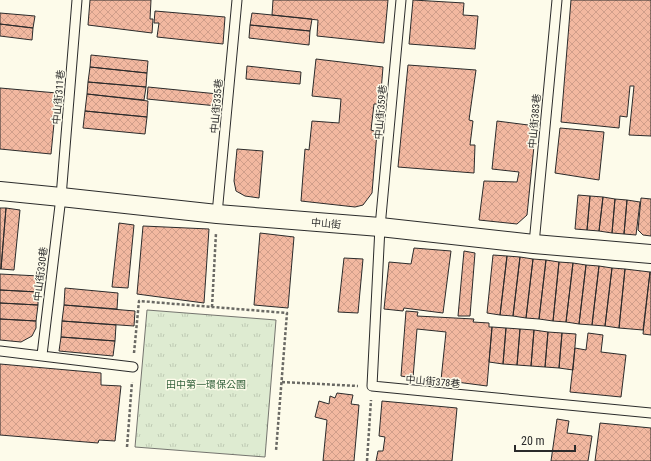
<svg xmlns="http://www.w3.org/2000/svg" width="651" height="461" viewBox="0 0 651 461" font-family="'Roboto Condensed','Noto Sans TC',sans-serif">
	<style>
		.park { fill: url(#park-tufts); stroke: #74746e }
		.building { fill: url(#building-cross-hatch); stroke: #2b2b2b }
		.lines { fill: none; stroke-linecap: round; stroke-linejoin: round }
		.service-casing { stroke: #2b2b2b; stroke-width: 11 }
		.minor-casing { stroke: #2b2b2b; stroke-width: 20 }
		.path { stroke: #6a6964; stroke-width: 2.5; stroke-dasharray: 3 2; stroke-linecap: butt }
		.service { stroke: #fdfbea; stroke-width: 9 }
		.minor { stroke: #fdfbea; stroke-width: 18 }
		.labels { text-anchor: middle; stroke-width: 3; stroke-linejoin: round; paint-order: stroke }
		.street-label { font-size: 10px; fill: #2b2b2b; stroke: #fdfbea }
		.park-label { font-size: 10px; fill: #34623c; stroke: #fdfbea }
	</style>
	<defs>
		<pattern id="park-tufts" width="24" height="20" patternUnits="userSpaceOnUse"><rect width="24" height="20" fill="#deebd1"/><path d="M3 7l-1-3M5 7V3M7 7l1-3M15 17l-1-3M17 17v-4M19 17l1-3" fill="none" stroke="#bfcab4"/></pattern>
		<pattern id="building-cross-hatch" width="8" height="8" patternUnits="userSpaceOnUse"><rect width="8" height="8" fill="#f2b8a0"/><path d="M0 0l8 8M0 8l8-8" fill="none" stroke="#d09e8a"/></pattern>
	</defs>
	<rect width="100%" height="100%" fill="#fdfbea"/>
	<path class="park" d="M147,310l129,10 -11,137 -130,-10z"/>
	<path class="building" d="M90,0h61l-1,19h3l-1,14 -64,-8z
		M273,0h115l-4,43 -67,-7 1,-16 -46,-5z
		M413,0l51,3 -1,12 15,1 -3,33 -66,-5z
		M571,0h80v136l-22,-1 5,-49h-4l-3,31 -7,-1 -1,12 -58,-6z
		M155,11l70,6 -2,27 -66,-7 2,-14h-5z
		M0,13l35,3 -2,12 -33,-4z
		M252,13l60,6 -2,12 -60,-6z
		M0,24l33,4 -1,12 -32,-4z
		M250,25l60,6 -1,14 -60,-7z
		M91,55l57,6 -1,12 -57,-6z
		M316,59l67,8 -3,37h-6l-3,26 6,2 -5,61 -9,12 -8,2 -54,-6 4,-52 4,1 3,-29 27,2 2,-24 -29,-3z
		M408,65l68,5 -7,50 4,1 -3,24h5l-1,28 -76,-6z
		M247,66l54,6 -1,12 -54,-5z
		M90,67l57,6 -1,14 -58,-5z
		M88,82l58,5 -2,13 -57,-6z
		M148,87l70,7 -1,12 -70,-7z
		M0,88l57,5 -6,61 -51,-5z
		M87,94l61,7 -1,16 -62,-6z
		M85,111l62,6 -2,17 -62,-6z
		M497,121l39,5 -9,89 -10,9 -38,-4 5,-39 33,1 2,-10 -27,-3z
		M560,128l44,4 -5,48 -44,-7z
		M237,149l26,2 -4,47 -14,-2 -9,-5 -2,-10z
		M578,195l12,1 -3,34 -12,-1z
		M590,196l13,1 -4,34 -12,-1z
		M603,197l12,2 -3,34 -13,-2z
		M641,198l10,1v37l-8,-1 -5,-5z
		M615,199l12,1 -3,34 -12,-1z
		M627,200l13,2 -4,33 -12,-1z
		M0,208h6l-5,61h-1z
		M6,208l14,2 -6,60 -13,-1z
		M119,223l15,2 -6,63 -16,-1z
		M143,226l66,3 -5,74 -67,-9z
		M260,233l34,4 -6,71 -34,-3z
		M414,248l37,3 -8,62 -39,-5 -1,3 -19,-2 5,-47 22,2z
		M464,251l11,2 -5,63h-12z
		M493,255l14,1 -7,59 -13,-2z
		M507,256l13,1 -7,59 -13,-1z
		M520,257l13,2 -7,59 -13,-2z
		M344,258l19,1 -5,54 -20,-1z
		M533,259l13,1 -7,59 -13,-1z
		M546,260l13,2 -6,59 -14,-2z
		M559,262l14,1 -7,59 -13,-1z
		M573,263l13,2 -7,59 -13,-2z
		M586,265l13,1 -7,59 -13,-1z
		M599,266l13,2 -7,58 -13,-1z
		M612,268l13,1 -6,59 -14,-2z
		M625,269l25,3 -7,58 -24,-2z
		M650,272h1v63l-8,-1z
		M0,274l39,2 -1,16 -38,-2z
		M65,288l53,5 -1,16 -53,-4z
		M0,290l38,2v13l-38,-2z
		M0,303l38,2 -2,16 -36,-2z
		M64,305l71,6 -1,15 -72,-5z
		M406,311l12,1 -1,4 57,3 -1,3 16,1v4h3l-5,59 -46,-6 5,-48 -29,-3 -4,49 -12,-2z
		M0,319l36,2v7l-4,8 -11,6 -21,-2z
		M62,321l54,4 -1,16 -54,-4z
		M492,327l14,1 -3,36 -14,-2z
		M506,328l14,1 -3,36 -14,-1z
		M520,329l14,1 -3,36 -14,-1z
		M534,330l14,2 -3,35 -14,-1z
		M548,332l14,1 -3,35 -14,-1z
		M562,333l14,1 -3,36 -14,-2z
		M588,333l15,2 -2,17 25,3 -5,42 -51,-5 5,-44 11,2z
		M61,337l54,4 -2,15 -54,-5z
		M0,364l101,9v12l20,1 -6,55 -16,-1 -1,3 -98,-8z
		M337,393l16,2 -2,9 8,1 -5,56h-31l4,-41 -12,-3 4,-16 10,3 1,-8 5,2z
		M382,401l75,7 -5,53h-76l2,-10h5l2,-14 -6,-1z
		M557,419l12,2 -2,12 25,3 -4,25h-37z
		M600,423l51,5v33h-56z"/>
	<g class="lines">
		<g class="service-casing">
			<path id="service" d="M401,0l-21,227 -8,159 279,27
				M217,214l20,-214
				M534,244l23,-244
				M0,351l133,16
				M42,355l19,-158 16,-197"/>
		</g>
		<g class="minor-casing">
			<path id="minor" d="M0,191l61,6 156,17 163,13 154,17 117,10"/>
		</g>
		<path class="path" d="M212,307l4,-74
			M134,353l5,-52 148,12 -11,138
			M282,382l76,4
			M127,447l5,-65
			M367,461l4,-61"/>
		<use href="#service" class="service"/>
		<use href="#minor" class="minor"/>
	</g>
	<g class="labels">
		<g class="street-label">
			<text transform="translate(58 97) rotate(-85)" y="4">中山街311巷</text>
			<text transform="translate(216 106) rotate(-85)" y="4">中山街335巷</text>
			<text transform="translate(380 112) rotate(-85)" y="4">中山街359巷</text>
			<text transform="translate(534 121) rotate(-85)" y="4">中山街383巷</text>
			<text transform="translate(326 223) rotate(5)" y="4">中山街</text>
			<text transform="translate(40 274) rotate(-83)" y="4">中山街330巷</text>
			<text transform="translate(433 381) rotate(5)" y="4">中山街378巷</text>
		</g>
		<g class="park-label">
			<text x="206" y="388">田中第一環保公園</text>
		</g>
	</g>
	<path d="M515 445v6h60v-6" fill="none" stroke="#2b2b2b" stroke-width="2"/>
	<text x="521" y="445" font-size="12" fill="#2b2b2b" stroke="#fdfbea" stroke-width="3" paint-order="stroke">20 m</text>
</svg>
